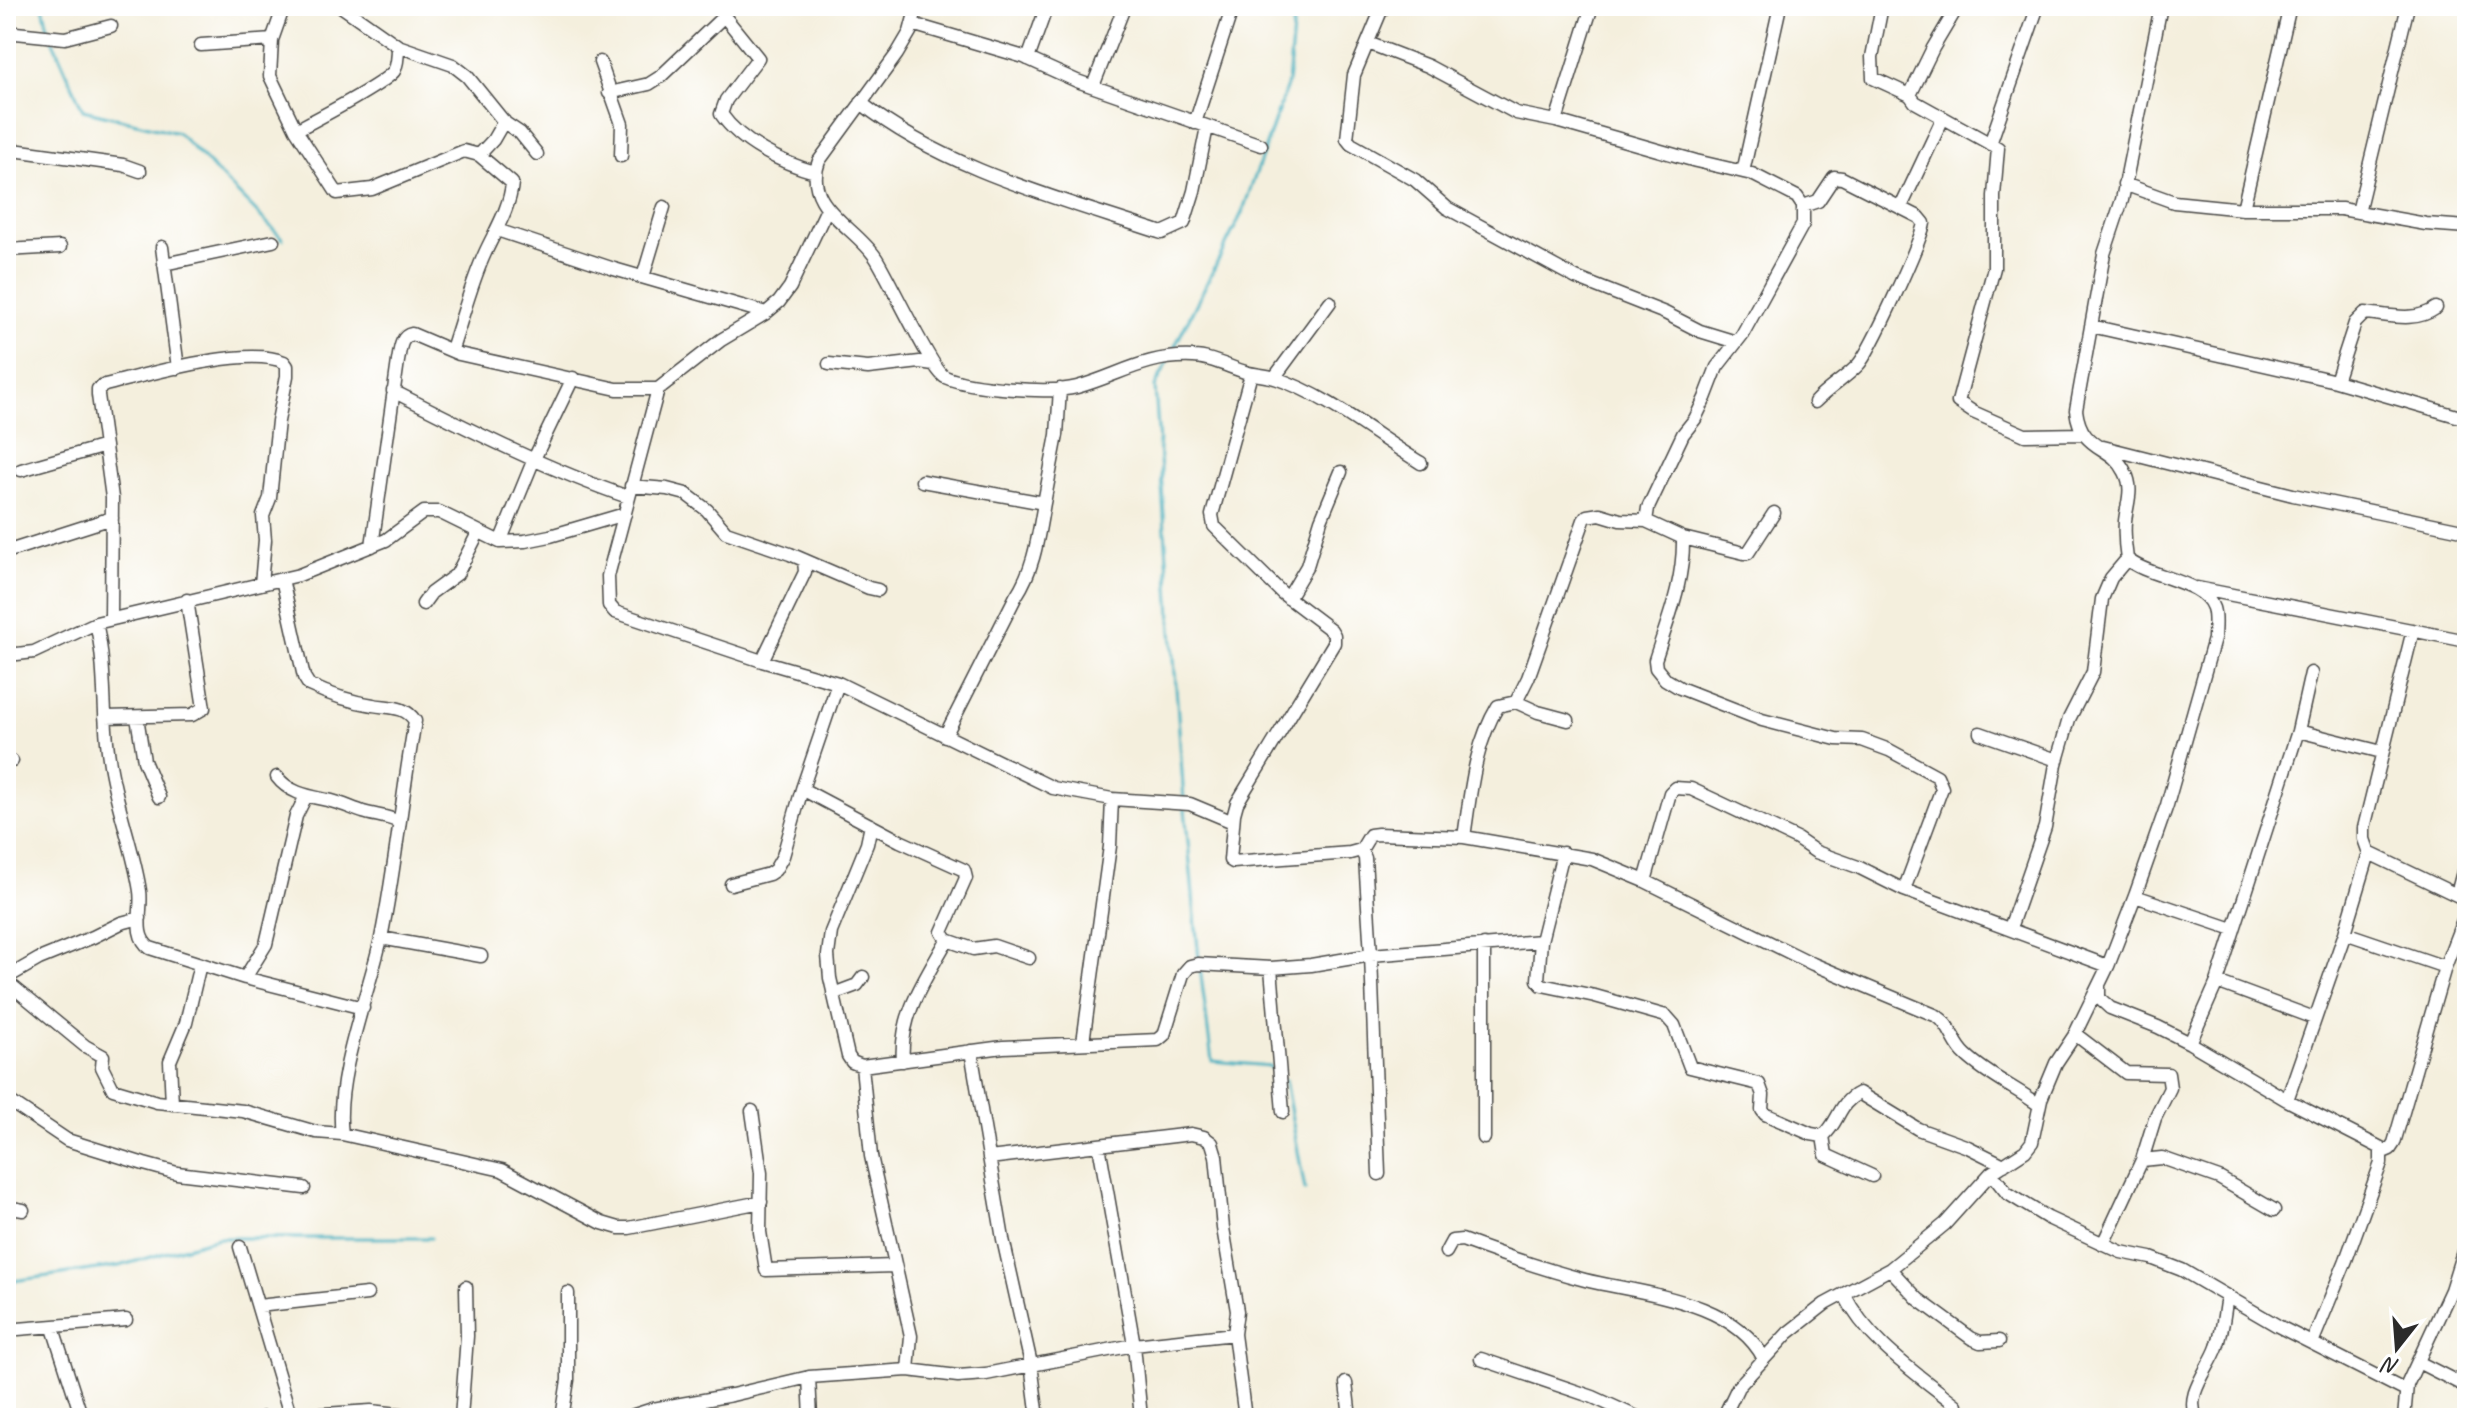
<svg xmlns="http://www.w3.org/2000/svg" width="2473" height="1424" viewBox="0 0 2473 1424" font-family="Caveat,sans-serif">
	<style>
		.lines { fill: none; stroke-linecap: round; stroke-linejoin: round }
		.stream { stroke: #44b1c1; stroke-width: 3 }
		.minor-casing { stroke: #494846; stroke-width: 15 }
		.minor { stroke: #fff; stroke-width: 12 }
	</style>
	<rect width="100%" height="100%" fill="#fff"/>
	<filter id="ink" filterUnits="userSpaceOnUse"><feTurbulence type="fractalNoise" baseFrequency=".0125" numOctaves="2"/><feDisplacementMap in="SourceGraphic" scale="16" xChannelSelector="R" yChannelSelector="G"/><feConvolveMatrix kernelMatrix="1 2 1 2 8 2 1 2 1" color-interpolation-filters="sRGB"/></filter>
	<filter id="wash" filterUnits="userSpaceOnUse"><feTurbulence type="fractalNoise" baseFrequency=".006" numOctaves="4" result="noise"/><feDisplacementMap in="SourceGraphic" scale="32" xChannelSelector="R" yChannelSelector="G"/><feGaussianBlur stdDeviation="1.8" result="paint"/><feColorMatrix in="noise" values="0 0 0 0 0 0 0 0 0 0 0 0 0 0 0 0 0 1.4 0 .05"/><feComposite in="paint" operator="in"/></filter>
	<g filter="url(#wash)">
		<rect width="100%" height="100%" fill="#f4efdd"/>
		<g class="lines">
			<path class="stream" d="M43,6l6,26
				M52,39l31,71 95,23 105,106
				M1171,354l71,-141 46,-130 7,-77
				M1168,361l-13,26 29,414
				M1185,809l14,151
				M1200,968l12,93 57,5 7,7
				M1285,1080l20,110
				M2461,1115l6,-1
				M6,1282l113,-16 99,-28h213"/>
		</g>
	</g>
	<g filter="url(#ink)">
		<g class="lines">
			<g class="minor-casing">
				<path id="minor" d="M284,6l-12,34 -2,36 26,54 41,63 35,-4 92,-38 15,4 33,28c-2,25 -17,48 -27,70 -14,30 -22,64 -33,96
					M341,6l57,40 55,19 14,11 38,47 15,10 17,21
					M716,6l42,52 -32,42 -5,14c20,29 61,49 94,58
					M917,6l-7,26 -13,22 -78,107c-17,45 36,65 57,97 13,20 56,113 69,119 25,11 105,17 132,10 43,-12 68,-32 116,-30 17,0 36,10 52,15 10,3 20,3 30,6 54,18 98,56 146,85
					M1383,6l-29,69 -7,64 4,5 64,36 32,28 129,70 89,35 35,18 36,11
					M1882,6l-10,51 1,21 37,17
					M1958,6l-25,42 -23,47 5,7 83,46 -4,48v72l-36,134 15,10 52,23 58,-1
					M912,24l112,33 53,24 184,64
					M6,32l59,6 46,-12
					M1368,43l60,23 88,47 40,8 140,40 56,13 45,23 6,9v18l-61,111 -25,32 -12,31 -10,21 -12,15 -35,74 -2,13
					M201,45l71,-5
					M1028,59l19,-53
					M600,62l22,62 -1,32
					M1093,86l30,-76
					M609,93l40,-9 11,-7 63,-60
					M861,103c85,67 200,96 301,130l22,-10 10,-32 13,-64
					M1556,121l36,-115
					M1195,123l38,-117
					M296,130c19,-10 87,-45 98,-59 4,-7 4,-17 4,-25
					M1990,144l48,-138
					M6,149l117,16 17,6
					M479,155l14,-15 11,-19
					M1743,172l37,-166
					M2124,184l50,18 69,7h98l85,15 41,3
					M1803,206l15,-5 16,-24 8,1 77,39 5,6c-3,18 -53,128 -66,142 -11,12 -30,23 -43,37
					M1901,207l42,-89
					M827,209l-37,78 -11,15 -13,11 -45,27 -63,49 -50,187 1,29 6,7 147,49 76,22 215,105 59,11 78,5 43,18
					M2243,209l47,-203
					M2358,212l50,-206
					M497,230l117,39 152,44
					M162,247l16,121
					M6,250l54,-3
					M164,264l109,-23
					M643,277l21,-70
					M2091,326l245,55 131,38
					M829,364l39,4 52,-6 13,2
					M1251,374l-39,141 2,11 68,67 49,37 3,5v8l-97,160 -3,11 -4,46 3,2 117,-9 11,-3 9,-15 8,-1 86,3c7,-46 10,-91 34,-131l18,-4 12,-24 56,-158 3,-4 13,-2 20,6 26,1 37,17 61,15h4l26,-40
					M1274,378l56,-76
					M2336,381l19,-58 10,-10c24,2 50,10 71,-5
					M393,391c77,39 153,78 235,106
					M2103,447l190,48 174,36
					M21,470l84,-24
					M922,481l122,22 13,-68 3,-46
					M631,486l36,3 19,5 21,16 19,22 64,22 79,34 9,2
					M1683,538c1,44 -15,81 -28,122l1,8 9,11 15,9 82,32 74,19 26,1 27,10 48,26 5,12 -38,102
					M500,542l34,-83 39,-81
					M372,546l26,-185c2,-10 2,-25 14,-27l47,20 158,35h41
					M6,552l106,-34
					M282,579l22,98 5,8c19,9 44,17 64,20 16,3 32,0 42,16 -13,72 -19,145 -34,217 -12,55 -47,141 -39,196
					M2197,588l270,53
					M1288,598l19,-32 14,-46 20,-48
					M423,604l8,-11 26,-19 21,-41
					M111,619l1,-121 -14,-103v-6l7,-4c41,-10 142,-40 179,-23l3,4v10l-9,45 -8,77 -7,18 2,24 -4,44
					M96,623c11,45 6,90 13,135 6,45 24,88 31,133 3,18 -8,45 10,57l95,30 118,30
					M6,653l11,1 17,-2 62,-29 203,-48 87,-35 38,-28h15l61,30 25,-1 25,-5 75,-22
					M762,661l43,-89 -1,-12
					M1516,702l22,10 30,8
					M105,717l87,-2 12,-7 -17,-108
					M137,717l7,44 15,36
					M2298,731l84,21
					M1980,733l77,27
					M945,736l71,-140c19,-29 22,-60 28,-93
					M6,759l6,2
					M277,777c12,16 31,19 50,23 12,2 24,8 36,12 13,4 24,4 36,10
					M802,789l98,52 64,29 2,8 -24,54 5,8c-21,38 -48,75 -44,121
					M871,825l-4,19 -36,88 -3,23 2,23 18,78 4,6 10,4 141,-19 155,-7 6,-5 19,-61 7,-8 8,-2 73,4 40,-3 60,-10 170,-14 -3,39 4,5 53,11 71,20 8,9 16,42 69,17 4,11 -1,15 3,4 46,20 12,2
					M1464,837l128,22 53,22 168,83 124,52c14,9 16,28 29,39 21,20 50,33 73,50
					M1361,850l4,8 6,97 8,219
					M2369,853l98,47
					M1645,881l25,-88 5,-5 16,1 30,14 76,36 19,13 42,15 46,23 204,76
					M731,884l38,-10 6,-4 8,-14 19,-67 36,-106
					M2457,894l10,-37
					M2135,896l98,33
					M2010,928l35,-101 11,-63 13,-45 24,-47 9,-73 9,-21 16,-19
					M2345,933l100,34
					M381,938l100,18
					M947,940l26,9 21,-3 35,12
					M1541,941l22,-88
					M1484,945v193
					M1271,968l12,144
					M6,978l33,-19 54,-22 28,-14 19,-5
					M245,978l21,-34 30,-128 10,-20
					M6,981l79,65 18,10 -1,11 11,22 44,13 86,9 73,21 26,2 160,36 100,53 17,5h10l132,-26
					M2217,982l97,36
					M2099,985v13l11,10 48,19 32,16 97,57 94,48v15l-35,97 -34,83
					M833,994l24,-9 6,-8
					M2075,1034l51,39 42,1 2,14 -15,30 -13,42 -39,84
					M1083,1042l27,-196 2,-47
					M2190,1043l27,-61 81,-251 13,-58
					M971,1051l32,188 28,125 7,54
					M862,1066l9,90 40,180 -3,34
					M6,1099l61,41 77,24 33,9 127,15
					M2287,1100l58,-167 24,-80 -5,-14v-11l49,-198
					M172,1104l-2,-43 16,-38 14,-59
					M752,1111l9,62 -1,59 6,38 128,-4
					M1823,1136c16,-13 15,-33 36,-43l59,36 50,18 36,18
					M1823,1136l3,19 46,21
					M1099,1145l35,200 7,73
					M2383,1152l7,-3 4,-6 51,-176 22,-57
					M989,1158l202,-24 13,3 8,6 4,13 7,72 14,83 -3,23 11,84
					M2142,1160l20,-2 57,20 55,32
					M1991,1173l16,20 41,25 73,34 30,6 31,12 96,56 128,65
					M6,1207l17,3
					M240,1247l51,171
					M1446,1252l6,-11 10,-1c40,15 81,29 123,40 58,14 149,20 179,79
					M1890,1269l28,30 53,39 9,4 19,-1
					M1844,1294c23,47 72,79 112,111l1,13
					M258,1306l109,-12
					M53,1328l29,90
					M6,1330l120,-10
					M1481,1359l112,38 46,21
					M2418,1362l49,25
					M809,1377l2,41
					M1346,1383l4,35
					M262,1418l109,-7 65,7
					M461,1418l6,-82 -1,-49
					M562,1418l6,-38v-87
					M625,1418l28,-9 79,-14 77,-18 99,-7 50,6 28,-2 148,-29 100,-11
					M1723,1418l15,-31 50,-54 37,-29 65,-35 55,-45 46,-51 34,-22 7,-9 9,-43 15,-36 18,-27 34,-70 27,-70 32,-91 47,-166c0,-10 2,-21 -1,-31 -9,-28 -64,-30 -86,-49 -2,-13 -3,-24 -2,-38 2,-18 9,-32 0,-49 -13,-28 -44,-20 -49,-62l28,-156 18,-54 39,-194
					M2197,1418c-14,-22 13,-50 20,-71 6,-16 7,-34 10,-51
					M2404,1418l3,-33 44,-95 16,-51"/>
			</g>
			<use href="#minor" class="minor"/>
		</g>
	</g>
	<rect width="2473" height="1424" fill="none" stroke="#fff" stroke-width="32"/>
	<g transform="translate(2397 1348) rotate(197)" stroke="#ffffff" stroke-width="6" paint-order="stroke">
	<path d="M0-6L14 30L0 20L-14 30Z" fill="#2b2b2b"/>
	<text y="-12" font-size="22" font-weight="bold" text-anchor="middle" fill="#2b2b2b">N</text>
	</g>
</svg>
